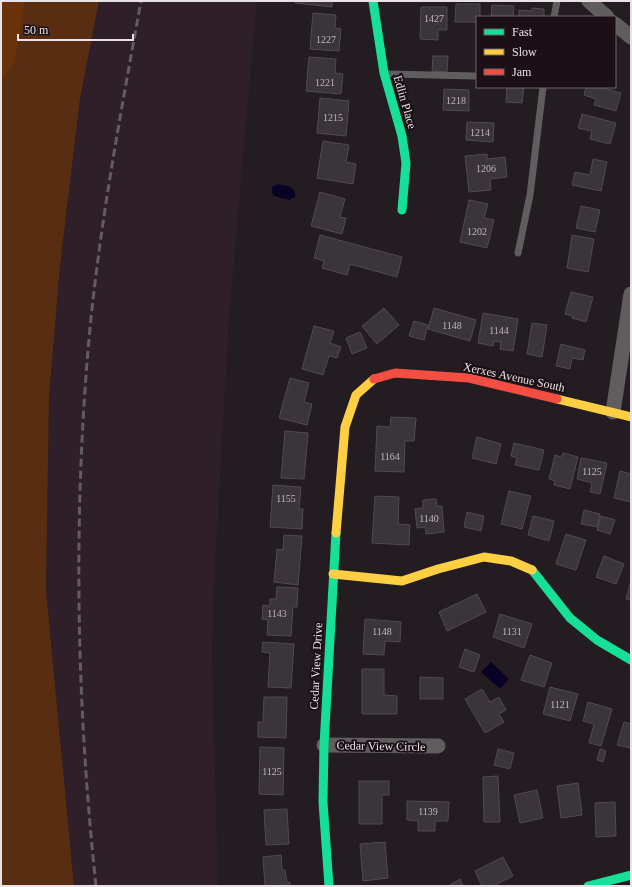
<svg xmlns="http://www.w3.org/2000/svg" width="632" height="887" viewBox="0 0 632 887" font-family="Georgia,serif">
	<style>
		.built { fill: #2f1f29 }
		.green { fill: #582d12 }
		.forest { fill: #6a320a }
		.water { fill: #080325 }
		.building { fill: #393539; stroke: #504b4f }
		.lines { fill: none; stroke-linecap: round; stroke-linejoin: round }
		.lane { stroke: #5f5d5d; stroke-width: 7 }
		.street { stroke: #5f5d5d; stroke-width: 15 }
		.fast { stroke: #16e098; stroke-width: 9 }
		.slow { stroke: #ffcf43; stroke-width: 9 }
		.jam { stroke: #f24e42; stroke-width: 9 }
		.rail { stroke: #635d60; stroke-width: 3; stroke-dasharray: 8 4; stroke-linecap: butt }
		.labels { text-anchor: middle; stroke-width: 4; stroke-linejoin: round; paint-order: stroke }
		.number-label { font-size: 10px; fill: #beb6bb }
		.street-label { font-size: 12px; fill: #eae1e6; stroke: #1c1017 }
	</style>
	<rect width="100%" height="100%" fill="#231c20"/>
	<path class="built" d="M99,1h158l-28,317 -14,250 -3,82 6,236h-144l-28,-296 3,-193 11,-131 20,-167z"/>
	<path class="green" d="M1,1h98l-19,98 -20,167 -11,131 -3,193 28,296h-73z"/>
	<path class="forest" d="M1,1h24l-11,63 -13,17z"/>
	<path class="water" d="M278,184c7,2 19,2 17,13l-6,3 -15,-4 -2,-3v-6z
		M491,662l18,17 -9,10 -19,-17z"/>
	<path class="building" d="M295,1h37v6l-37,-4z
		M456,4h24v13h-3v5h-22z
		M492,5l22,1 -1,11h-22z
		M421,7h26v23h-9v10l-18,-1z
		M532,8l12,1v8h-25v-7l13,1z
		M313,13l23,2 -1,13 6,1 -2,22 -29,-2z
		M433,56h15l-1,16 -15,-1z
		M309,57l27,2 -1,14 8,1 -2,20 -35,-3z
		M507,87h17l-2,16 -16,-1z
		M586,87h14l21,6 -5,18 -22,-6 2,-6 -12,-4z
		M444,89l25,1v21l-26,-1z
		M320,98l29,3 -3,35 -29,-3z
		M582,114l34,9 -6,21 -20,-5 2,-8 -14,-3z
		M467,122l27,1 -1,19 -27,-2z
		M323,141l26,4 -3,17 10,2 -3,20 -36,-6z
		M487,154v5l18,-2 2,20 -17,2 1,11 -22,2 -4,-36z
		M593,159l14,3 -6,29 -29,-6 3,-13 15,3z
		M320,192l25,7 -5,18 6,1 -4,16 -31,-8z
		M469,200l19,4 -4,14 10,2 -7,28 -27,-6z
		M581,206l19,4 -5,22 -19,-4z
		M320,235l82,22 -5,20 -47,-13 -3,11 -25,-7 2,-7 -10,-3z
		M572,235l22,4 -6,33 -21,-4z
		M571,292l22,5 -7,25 -14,-4 1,-2 -8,-2z
		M384,308l15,17 -22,19 -15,-18z
		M434,308l42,12 -6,21 -42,-12z
		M483,313l35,6 -5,32 -13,-2 1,-7 -7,-1 -1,5 -15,-3z
		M414,321l14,4 -4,15 -15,-4z
		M532,323l15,2 -5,32 -15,-3z
		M314,326l20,5 -4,12 11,4 -4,11 -8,-2 -6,19 -21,-6z
		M360,332l7,16 -15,6 -6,-16z
		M561,344l24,6 -2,10 -11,-2 -2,11 -14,-3z
		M290,378l19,5 -5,19 8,2 -5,21 -28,-7z
		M391,417l25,1 -2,23h-9l-1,31 -29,-1 2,-45 13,1z
		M285,431l23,2 -4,46 -23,-1z
		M477,437l24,7 -5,20 -24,-6z
		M514,443l30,7 -5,20 -24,-5 2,-7 -6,-2z
		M563,453l15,4 -8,32 -16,-4 1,-4 -6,-2 6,-24 6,2z
		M581,458l26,5 -7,31 -10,-2 2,-9 -15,-4z
		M620,471l11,3v28l-17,-4z
		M273,485l28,2 -2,22h4l-1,20 -32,-2z
		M509,491l22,5 -9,33 -21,-5z
		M375,496l24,1 -1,27 12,1 -1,20 -37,-2z
		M436,499l1,7h5l2,26 -18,2 -1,-7 -8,1 -2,-19 8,-1v-8z
		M584,510l16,4 -3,13 -16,-3z
		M467,512l17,4 -3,15 -17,-4z
		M533,516l21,5 -5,20 -21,-6z
		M601,516l14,4 -5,14 -13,-4z
		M566,534l20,6 -10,30 -20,-6z
		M284,535l18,1 -4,49 -24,-3 3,-33 6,1z
		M604,556l20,8 -8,20 -20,-7z
		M631,581v19l-5,-1z
		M277,587l21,1 -1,19h-4l-2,29 -24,-1 1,-15 -6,-1 1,-14 7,1v-7h6z
		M477,594l9,18 -39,19 -8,-19z
		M500,614l32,10 -8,24 -31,-11z
		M365,619l36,3 -1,20 -15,-1 -1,14 -21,-1z
		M263,642l31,2 -3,44 -23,-1 2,-34 -8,-1z
		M465,649l15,6 -6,17 -15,-5z
		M530,655l22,8 -8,24 -23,-7z
		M362,669h22v26l13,1v18h-35z
		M420,677l23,1v21h-23z
		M550,687l28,7 -8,27 -27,-7z
		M482,689l8,13 9,-5 7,13 -7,4 5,8 -19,11 -20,-34z
		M264,697h23l-1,41 -28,-1v-15h5z
		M588,702l24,7 -11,37 -12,-3 5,-19 -11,-3z
		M624,722l7,2v24l-14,-3z
		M260,747l24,1 -1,47 -24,-1z
		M498,749l16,4 -4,16 -16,-4z
		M600,749l6,2 -3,11 -6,-2z
		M498,776l2,46h-16l-1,-45z
		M359,781h30v14h-7v29h-23z
		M578,783l4,32 -21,3 -4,-32z
		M537,790l6,28 -23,5 -6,-28z
		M407,801l42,1 -1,19h-13v10h-17v-10l-11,-1z
		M615,802l1,34 -20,1 -1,-34z
		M287,809l2,35 -23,1 -2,-35z
		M385,842l3,36 -25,3 -3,-37z
		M281,855l1,15h3l2,13 3,-1v4h-25l-2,-29z
		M503,857l10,19 -20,10h-11l-7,-15z
		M460,879l3,7h-15z"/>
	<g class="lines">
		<path class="lane" d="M554,17l3,-16
			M387,74l90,2
			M518,253l12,-58 13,-108"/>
		<path class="street" d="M589,1l18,16
			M615,24l16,13
			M613,412l18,-118
			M324,745l114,1"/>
		<path class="fast" d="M373,1l11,72 18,63 4,27 -4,47
			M532,570l38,48 27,22 34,20
			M329,886l-6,-84 1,-57 12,-212
			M588,886l43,-11"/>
		<path class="slow" d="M557,399l74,18
			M336,533l9,-106 11,-32 18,-16
			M333,574l69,7 36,-12 46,-12 27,4 21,9"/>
		<path class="jam" d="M374,379l21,-6 74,5 88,21"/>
		<path class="rail" d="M96,886c-19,-178 -23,-357 -8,-536 10,-117 32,-233 53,-349"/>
	</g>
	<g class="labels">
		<g class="number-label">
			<text x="434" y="22">1427</text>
			<text x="326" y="43">1227</text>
			<text x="325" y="86">1221</text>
			<text x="456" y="104">1218</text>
			<text x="333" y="121">1215</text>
			<text x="480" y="136">1214</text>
			<text x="486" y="172">1206</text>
			<text x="477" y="235">1202</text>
			<text x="452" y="329">1148</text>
			<text x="499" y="334">1144</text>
			<text x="390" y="460">1164</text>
			<text x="592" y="475">1125</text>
			<text x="286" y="502">1155</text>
			<text x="429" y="522">1140</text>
			<text x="277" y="617">1143</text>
			<text x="382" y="635">1148</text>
			<text x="512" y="635">1131</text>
			<text x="560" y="708">1121</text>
			<text x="272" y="775">1125</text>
			<text x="428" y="815">1139</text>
		</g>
		<g class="street-label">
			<text transform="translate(405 102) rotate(74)" y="4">Edlin Place</text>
			<text transform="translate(514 377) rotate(12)" y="4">Xerxes Avenue South</text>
			<text transform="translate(316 666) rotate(-87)" y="4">Cedar View Drive</text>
			<text transform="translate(381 746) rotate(1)" y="4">Cedar View Circle</text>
		</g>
	</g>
	<rect width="632" height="887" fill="none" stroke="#eae1e6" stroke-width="4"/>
	<rect x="476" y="16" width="140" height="72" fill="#1c1017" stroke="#6e646a"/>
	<rect x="484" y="29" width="20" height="6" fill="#16e098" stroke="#6e646a"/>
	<text x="512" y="36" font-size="12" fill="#eae1e6">Fast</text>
	<rect x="484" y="49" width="20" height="6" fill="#ffcf43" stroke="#6e646a"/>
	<text x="512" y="56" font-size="12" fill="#eae1e6">Slow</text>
	<rect x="484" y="69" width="20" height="6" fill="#f24e42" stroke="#6e646a"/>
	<text x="512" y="76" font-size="12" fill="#eae1e6">Jam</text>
	<path d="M18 34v6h115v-6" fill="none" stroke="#eae1e6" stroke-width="2"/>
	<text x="24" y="34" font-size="12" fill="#eae1e6" stroke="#1c1017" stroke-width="3" paint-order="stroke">50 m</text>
</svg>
